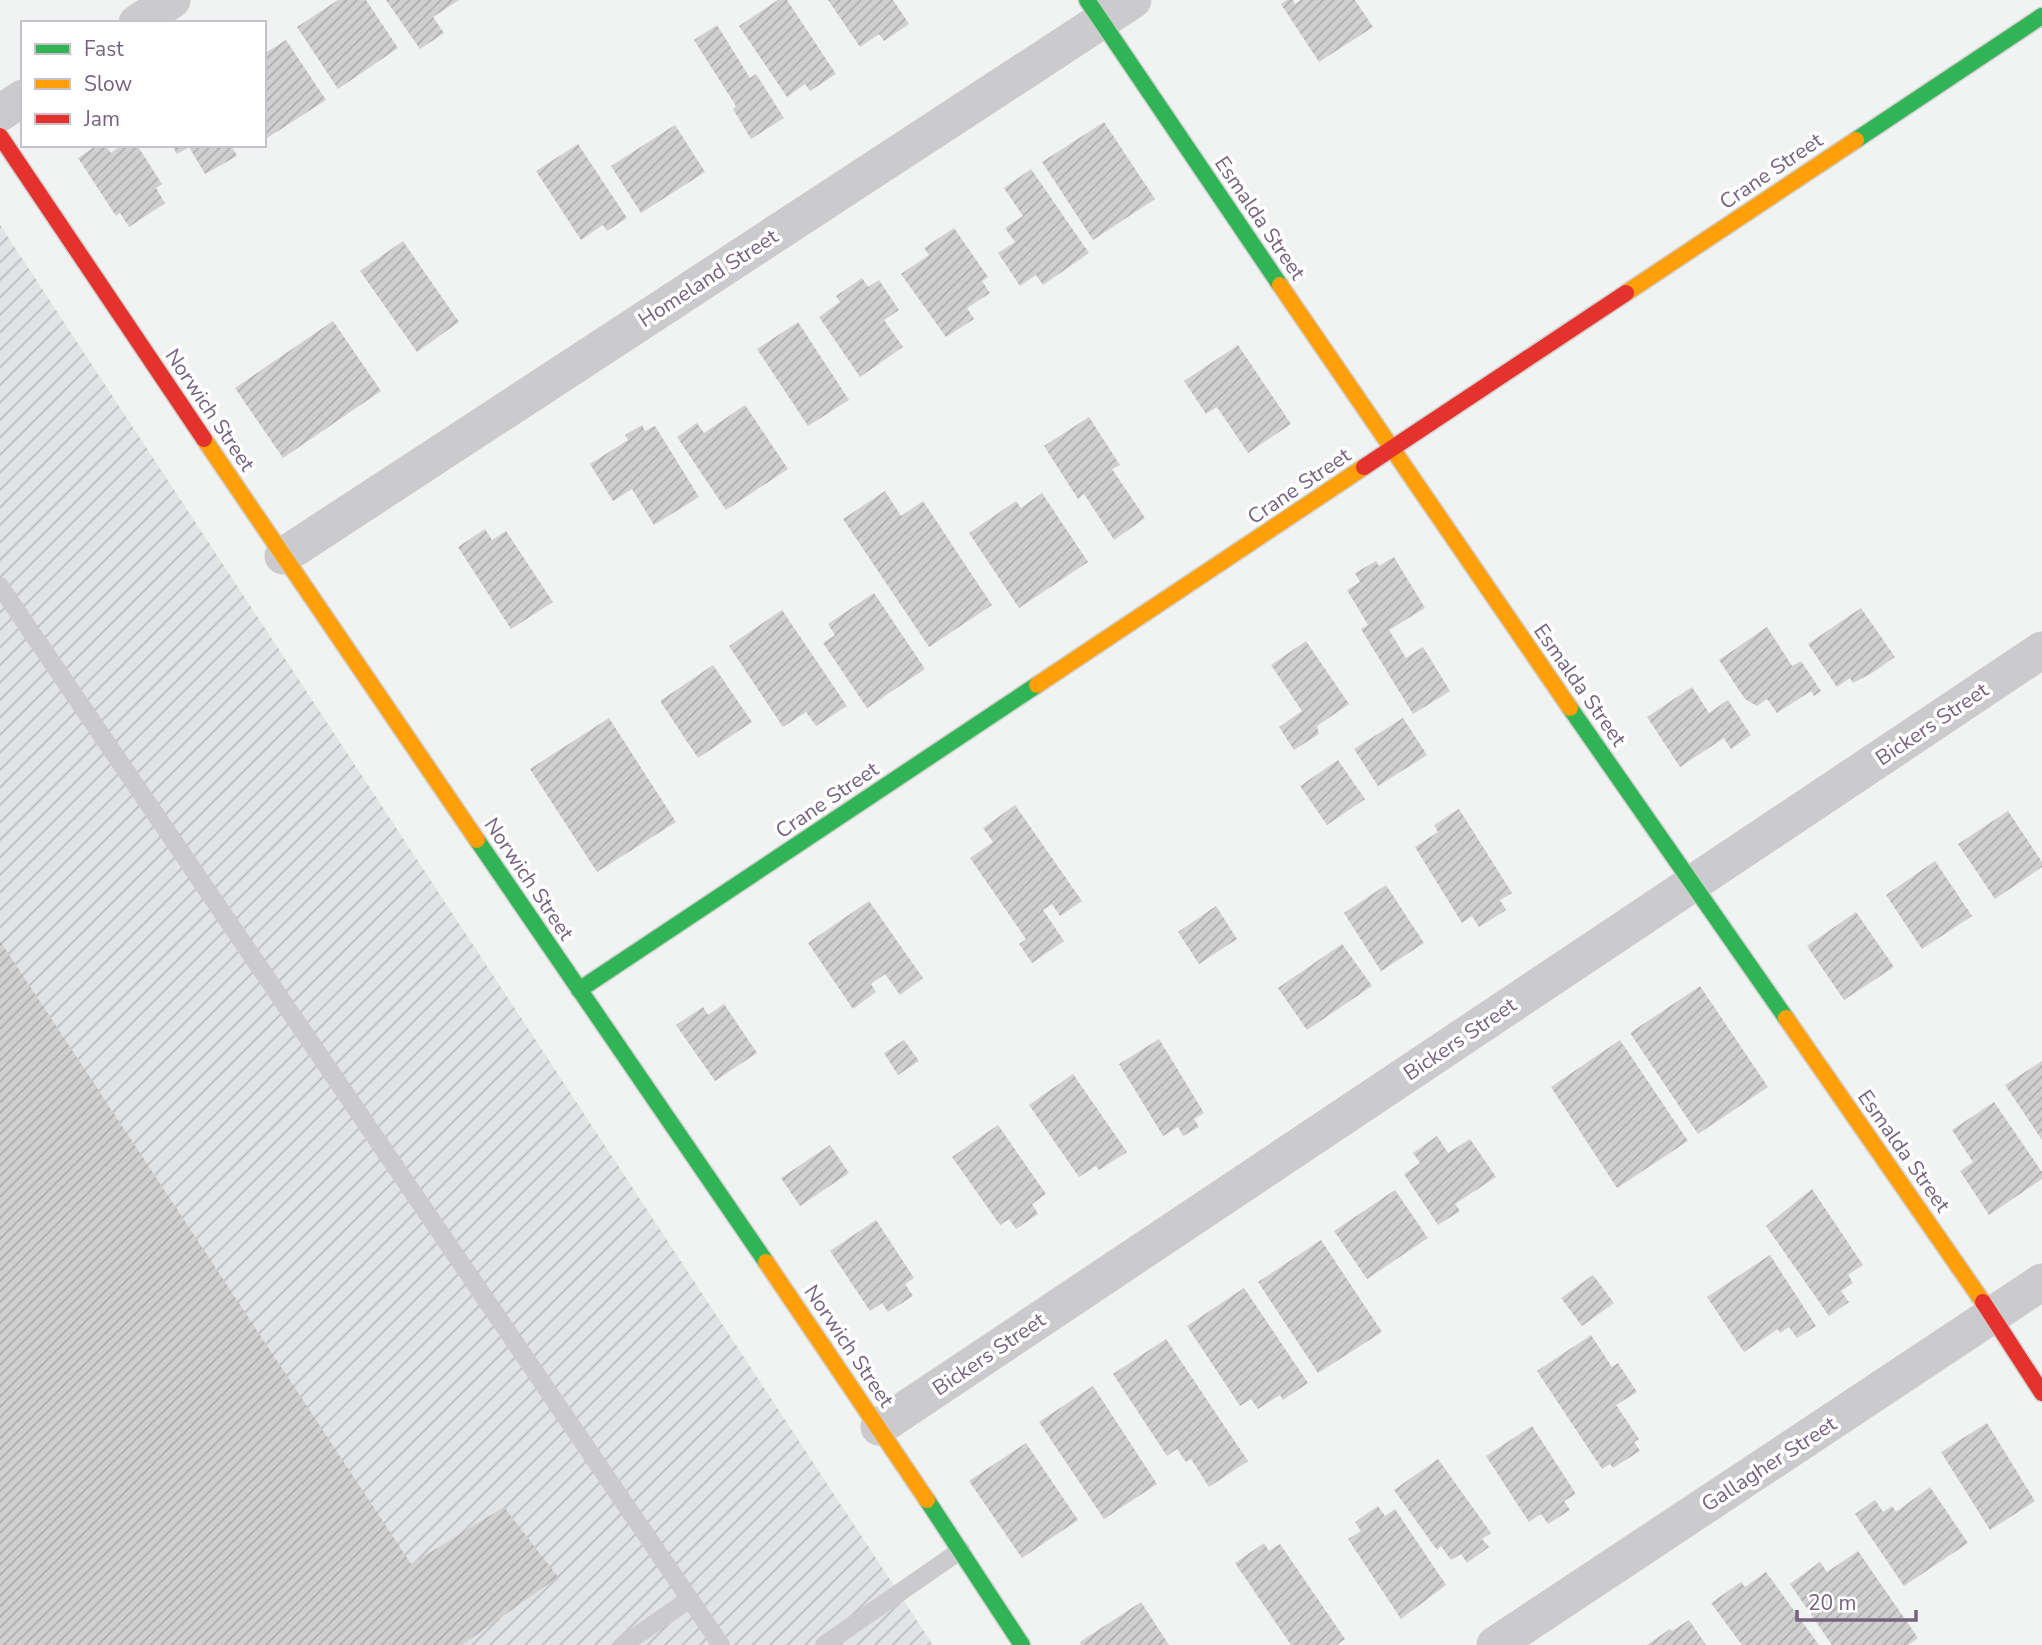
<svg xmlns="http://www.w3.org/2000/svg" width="2042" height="1645" viewBox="0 0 2042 1645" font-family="'Nunito Sans',sans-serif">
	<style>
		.industrial { fill: url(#industrial-furrows) }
		.building { fill: url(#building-hatch) }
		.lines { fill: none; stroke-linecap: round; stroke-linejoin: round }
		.fast-casing { stroke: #cfd0d0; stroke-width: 19 }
		.slow-casing { stroke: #cfd0d0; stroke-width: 19 }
		.jam-casing { stroke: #cfd0d0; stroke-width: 19 }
		.lane { stroke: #cbcacc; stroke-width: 18 }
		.street { stroke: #cbcacc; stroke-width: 37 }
		.fast { stroke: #30b455; stroke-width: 16 }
		.slow { stroke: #ff9f0a; stroke-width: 16 }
		.jam { stroke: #e5322d; stroke-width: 16 }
		.labels { text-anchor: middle; stroke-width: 7; stroke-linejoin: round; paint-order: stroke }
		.street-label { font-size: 21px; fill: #766380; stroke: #fff }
	</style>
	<defs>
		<pattern id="industrial-furrows" width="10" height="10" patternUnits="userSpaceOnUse" patternTransform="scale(1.75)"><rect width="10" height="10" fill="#e1e3e4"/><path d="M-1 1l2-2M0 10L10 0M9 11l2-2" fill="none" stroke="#bbbcbe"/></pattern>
		<pattern id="building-hatch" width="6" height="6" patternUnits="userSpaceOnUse" patternTransform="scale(1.75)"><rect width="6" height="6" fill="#d0d0d1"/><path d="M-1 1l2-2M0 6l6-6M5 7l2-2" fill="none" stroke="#adacaf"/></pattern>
	</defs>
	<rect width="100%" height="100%" fill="#f0f3f1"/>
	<path class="industrial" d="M0,225l933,1420h-933z"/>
	<path class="building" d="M338,0h28l32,48 -60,41 -41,-62z
		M386,0h73l-26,17 11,16 -24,16z
		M778,0h9l49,74 -26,17 -5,-7 -18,13 -48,-71z
		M828,0h65l16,24 -25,17 -5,-7 -19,13z
		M1287,0h6l2,4 6,-4h54l18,27 -54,35 -38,-58z
		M717,25l33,53 6,-4 28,44 -33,21 -18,-30 3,-3 -42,-66z
		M286,40l40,60 -62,40v-86z
		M1104,122l51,77 -62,41 -51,-78z
		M675,125l30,47 -64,41 -30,-47z
		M578,144l49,74 -20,13 -4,-6 -22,15 -45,-69z
		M97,145h8l6,8 11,-8h15l25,39 -6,4 9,15 -36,24 -9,-14 -4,3 -38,-58z
		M172,145h59l6,11 -32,18 -16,-27 -12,7z
		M1031,169l58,84 -46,32 -7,-10 -16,11 -22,-33 17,-11 -10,-14 18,-12 -19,-28z
		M954,228l34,49 -6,4 8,12 -23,15 7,11 -28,18 -45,-63 28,-19 -5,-7z
		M403,241l56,81 -42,30 -57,-81z
		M862,278l6,9 11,-7 20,30 -15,10 19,27 -43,30 -41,-60 21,-15 -4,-6z
		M333,321l48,70 -98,67 -48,-70z
		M798,322l51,78 -41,26 -51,-77z
		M1238,345l53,79 -43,29 -31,-46 -11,7 -22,-33z
		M745,405l43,64 -62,41 -49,-73 20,-14 7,10z
		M1089,417l31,48 -8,4 33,49 -31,22 -30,-46 -6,5 -34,-53z
		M642,425l3,6 10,-5 44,71 -45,28 -22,-36 -19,12 -23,-37 38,-24 -3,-5z
		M885,491l16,25 22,-15 69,104 -63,42 -86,-128z
		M1042,493l46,69 -69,46 -50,-75 47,-32 5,7z
		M485,529l7,11 14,-9 47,71 -42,27 -53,-82z
		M1394,557l31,51 -36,22 17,28 17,-11 27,44 -37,23 -52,-85 7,-4 -21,-35 13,-8 -5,-9 21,-12 3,5z
		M874,593l51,76 -58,39 -44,-65 12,-8 -7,-11z
		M1861,608l34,49 -23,16 -19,10 -3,-5 -13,9 -29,-43z
		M782,610l65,96 -31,20 -10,-14 -23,15 -54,-81z
		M1767,627l25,39 9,-5 20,30 -7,5 -3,-5 -34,22 -10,-14 -10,7 -12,-7 -26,-39z
		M1306,641l43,63 -32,22 2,8 -25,16 -15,-23 23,-16 -31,-46z
		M713,665l39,57 -54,36 -38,-57z
		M1692,687l17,26 19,-13 23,35 -20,14 -7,-11 -44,29 -33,-50z
		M609,718l67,104 -79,50 -67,-103z
		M1403,718l24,37 -49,31 -24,-37z
		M1338,760l27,39 -38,26 -27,-39z
		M1015,805l67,96 -22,15 -8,-12 -9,6 21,31 -32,22 -13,-19 7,-5 -56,-81 23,-16 -10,-14z
		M1459,809l53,84 -12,7 6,10 -27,17 -7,-11 -10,7 -47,-76 23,-15 -4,-7z
		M2008,811l34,51v5l-47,32 -37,-55z
		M1935,861l37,55 -50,33 -36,-54z
		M1386,885l38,58 -43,28 -37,-58z
		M869,901l54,77 -23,17 -15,-21 -14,10 5,8 -23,17 -45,-66z
		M1216,906l21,33 -38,25 -21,-32z
		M1856,912l38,55 -50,33 -37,-54z
		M0,941l411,623 93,-57 54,70 -96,68h-462z
		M1342,944l30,42 -65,44 -29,-42z
		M1700,986l68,101 -70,47 -68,-101z
		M724,1004l33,49 -42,28 -39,-56 27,-18 5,8z
		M1159,1039l45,74 -10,6 5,8 -16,9 -5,-9 -15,9 -44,-72z
		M904,1040l15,21 -21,14 -14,-22z
		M1620,1040l68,101 -71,47 -66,-101z
		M2042,1061v79l-37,-55z
		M1073,1074l54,78 -28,18 -3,-4 -17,11 -50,-72z
		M1994,1102l48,70v7l-53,36 -29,-44 13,-9 -21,-32z
		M998,1125l48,69 -14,10 6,10 -22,15 -7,-10 -9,6 -48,-68z
		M1437,1136l11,17 22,-14 26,38 -41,27 5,7 -22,14 -34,-51 16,-11 -7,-10z
		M830,1145l19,28 -49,33 -19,-28z
		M1812,1189l51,76 -15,10 5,8 -12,8 8,11 -20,14 -63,-90z
		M1395,1190l33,48 -61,41 -33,-48z
		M876,1220l38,58 -9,6 8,12 -25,16 -6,-9 -12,8 -40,-60z
		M1321,1240l61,92 -64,41 -60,-91z
		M1770,1255l46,71 -19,12 -8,-11 -9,6 -2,-4 -34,23 -37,-55z
		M1593,1275l21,28 -32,23 -21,-28z
		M1244,1288l64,95 -25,17 -3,-5 -22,14 -7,-10 -11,7 -53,-80z
		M1591,1335l21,32 6,-4 19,29 -21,13 23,34 -5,3 6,9 -27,17 -3,-4 -8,5 -65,-98z
		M1166,1339l82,122 -39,26 -18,-28 -5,3 -9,-13 -10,7 -54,-82z
		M1093,1386l64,98 -53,35 -65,-97z
		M1987,1423l48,78 -45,29 -49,-78z
		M1532,1426l44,68 -12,7 6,9 -22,14 -7,-10 -12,8 -43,-66z
		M1026,1443l52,77 -56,38 -53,-77z
		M1438,1459l53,74 -9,6 7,8 -22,16 -6,-9 -10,6 -10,-14 -4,4 -43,-60z
		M1930,1487l38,56 -64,43 -49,-72 20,-14 8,12 9,-6 4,6z
		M1378,1506l7,10 10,-7 51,76 -45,34 -53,-80 13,-8 -6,-9z
		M1264,1543l5,8 11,-7 65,95 -8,6h-46l-56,-82z
		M1858,1551l60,87 -10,7h-76l-42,-61 30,-22 7,10z
		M1766,1572l53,73h-77l-31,-42 30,-21 4,5z
		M1141,1602l28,43h-88l-1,-3z
		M1689,1620l17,25h-59l23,-16 2,2z"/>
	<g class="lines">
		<g class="fast-casing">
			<path id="fast" d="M1087,0l193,285
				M1856,140l186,-124
				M1570,708l216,310
				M477,840l289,422
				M579,990l458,-305
				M927,1500l95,145"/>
		</g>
		<g class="slow-casing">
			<path id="slow" d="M1280,285l290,423
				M1626,293l230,-153
				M204,439l273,401
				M1037,685l327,-218
				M1786,1018l197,284
				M766,1262l161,238"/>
		</g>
		<g class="jam-casing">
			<path id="jam" d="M0,136l204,303
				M1364,467l262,-174
				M1983,1302l59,91"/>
		</g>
		<path class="lane" d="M0,586l721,1059
			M623,1645l67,-46
			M824,1645l137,-95"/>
		<path class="street" d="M137,23l35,-23
			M0,113l23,-15
			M283,556l850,-556
			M879,1427l1163,-777
			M1495,1645l547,-363"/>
		<use href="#fast" class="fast"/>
		<use href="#slow" class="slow"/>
		<use href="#jam" class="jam"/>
	</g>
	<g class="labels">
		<g class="street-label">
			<text transform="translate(1771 171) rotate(-34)" y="7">Crane Street</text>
			<text transform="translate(1260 218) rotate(56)" y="7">Esmalda Street</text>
			<text transform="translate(708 278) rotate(-33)" y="7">Homeland Street</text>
			<text transform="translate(210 410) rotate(56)" y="7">Norwich Street</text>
			<text transform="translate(1299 486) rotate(-34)" y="7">Crane Street</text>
			<text transform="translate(1580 685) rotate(55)" y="7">Esmalda Street</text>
			<text transform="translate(1932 724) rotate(-34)" y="7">Bickers Street</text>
			<text transform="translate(827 800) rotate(-34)" y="7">Crane Street</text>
			<text transform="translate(529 879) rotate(56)" y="7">Norwich Street</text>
			<text transform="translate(1460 1039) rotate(-34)" y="7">Bickers Street</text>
			<text transform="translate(1904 1151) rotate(55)" y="7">Esmalda Street</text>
			<text transform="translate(849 1346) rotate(56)" y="7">Norwich Street</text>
			<text transform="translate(989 1354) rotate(-34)" y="7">Bickers Street</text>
			<text transform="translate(1769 1464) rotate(-33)" y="7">Gallagher Street</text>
		</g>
	</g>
	<rect x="21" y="21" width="245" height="126" fill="#ffffff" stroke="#c8c1cc" stroke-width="2"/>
	<rect x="35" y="44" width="35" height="10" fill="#30b455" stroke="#c8c1cc" stroke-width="2"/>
	<text x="84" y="56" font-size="21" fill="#766380">Fast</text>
	<rect x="35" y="79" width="35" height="10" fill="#ff9f0a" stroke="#c8c1cc" stroke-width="2"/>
	<text x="84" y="91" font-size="21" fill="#766380">Slow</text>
	<rect x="35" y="114" width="35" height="10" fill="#e5322d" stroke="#c8c1cc" stroke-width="2"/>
	<text x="84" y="126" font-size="21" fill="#766380">Jam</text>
	<path d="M1797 1610v10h119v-10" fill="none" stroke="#766380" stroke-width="3.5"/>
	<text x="1808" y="1610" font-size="21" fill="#766380" stroke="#ffffff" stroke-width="5" paint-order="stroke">20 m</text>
</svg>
